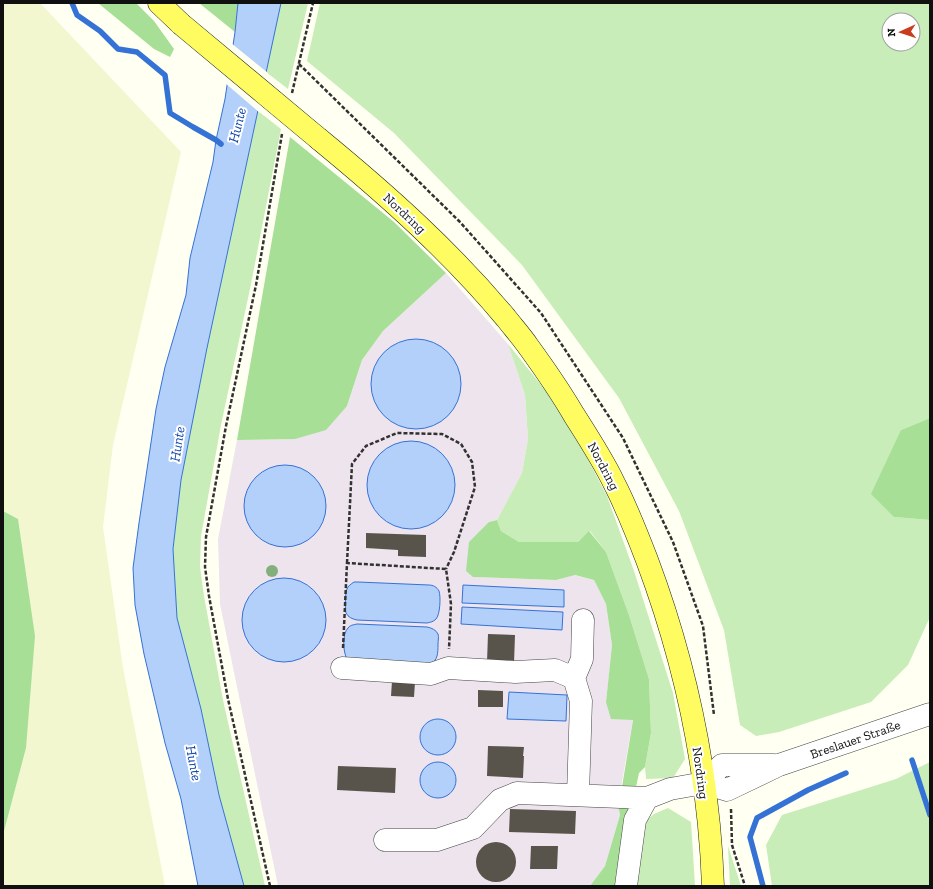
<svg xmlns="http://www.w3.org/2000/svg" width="933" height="889" viewBox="0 0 933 889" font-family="'Zilla Slab',serif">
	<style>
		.industrial { fill: #eee4ed }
		.farmland { fill: #f2f7d0 }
		.green { fill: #c8edb8; fill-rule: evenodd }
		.forest { fill: #a7df97 }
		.water { fill: #b3d0fa; stroke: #3572d6 }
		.pier { fill: #fffff2 }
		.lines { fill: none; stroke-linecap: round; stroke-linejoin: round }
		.stream { stroke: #3572d6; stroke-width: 5.5 }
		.building { fill: #59544b }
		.minor-casing { stroke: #434343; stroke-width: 23 }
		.major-casing { stroke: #212121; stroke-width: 23 }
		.path { stroke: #323232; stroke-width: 2.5; stroke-dasharray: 4 2; stroke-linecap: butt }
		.minor { stroke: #fff; stroke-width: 22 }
		.major { stroke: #fffc62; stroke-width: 22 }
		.major-bridge-casing { stroke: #212121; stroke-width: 23; stroke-linecap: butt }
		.major-bridge { stroke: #fffc62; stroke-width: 22 }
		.tree { fill: #82af7c }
		.labels { text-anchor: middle; stroke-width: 4; stroke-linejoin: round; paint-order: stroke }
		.street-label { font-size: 13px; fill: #101010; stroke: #fff }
		.water-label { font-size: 14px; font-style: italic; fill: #0f44ab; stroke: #fff }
	</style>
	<rect width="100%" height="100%" fill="#fffff2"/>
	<path class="industrial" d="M446,273l62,71 17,51 3,44 -6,34 -25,47 -8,2 -16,55 83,3 18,-5 20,5 12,24 6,41 -6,57 27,17 -15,86 2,10 -15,51 -15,20h-312l-58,-282 -2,-65 19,-99 58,-1 52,-33 15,-46 21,-29z"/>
	<path class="farmland" d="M3,3h37l141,149 -68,293 -10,82 20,141 42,218h-162v-51l23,-87 -8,-229 -15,-8z"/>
	<path class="green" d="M281,3h27l-20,86 -22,-17z
		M320,3h610v415l-29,12 -7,87 36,3v97l-22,48 -37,37 -92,30 -23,4 -16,-11 -16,-95 -45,-119 -60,-113 -97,-133 -128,-132 -87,-72zM889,20h24v24h-24z
		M258,111l23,18 -30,155 -30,141 -20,111 -1,31 4,29 19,104 42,186h-21l-25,-91 -18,-86 -24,-91 -4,-69 8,-69 26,-132z
		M508,344l42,52 35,58 22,42 27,75 39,122 12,66 -12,19 -27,1 -1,-12 6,-34 -2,-54 -20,-64 -23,-63 -16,-21 -12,11h-59l-18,-11 -4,-11 25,-47 6,-34 -3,-44z
		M930,762v124h-158l-6,-41 16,-30 114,-36z
		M668,808l23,14 4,64h-63l9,-61 13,-11z
		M728,846l13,40h-11z"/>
	<path class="forest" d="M98,3h38l18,18 20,28 -4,8 -16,-8z
		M199,3h39l-3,29z
		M290,137l104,85 52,51 -63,58 -21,29 -15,46 -21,24 -31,9 -58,1z
		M930,418v102l-36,-3 -23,-23 30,-64z
		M3,511l15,8 17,117 -9,112 -23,87z
		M497,520l4,11 18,11h59l11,-11 17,21 23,63 20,64 2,54 -6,34 -6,6 -3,14h-14l11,-67 -22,-1 -5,-17 6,-57 -6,-41 -12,-24 -19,-5 -19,5 -83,-3 -7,-6 3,-29 20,-20z
		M618,805h13l-13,81h-28l15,-20 15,-51z"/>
	<path class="water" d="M238,3h43l-74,345 -26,132 -8,69 4,69 24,91 18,86 25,91h-46l-17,-87 -16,-56 -21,-89 -9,-49 -2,-37 6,-45 17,-114 9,-42 21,-72 4,-37 23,-96 3,-22 9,-41 10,-67z
		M371 384a45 45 0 1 1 90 0a45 45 0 1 1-90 0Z
		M367 485a44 44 0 1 1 88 0a44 44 0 1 1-88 0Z
		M244 506a41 41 0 1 1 82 0a41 41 0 1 1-82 0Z
		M242 620a42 42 0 1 1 84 0a42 42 0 1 1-84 0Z
		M354,582h4l71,3c4,0 8,2 10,6 2,6 1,24 -3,28 -3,3 -5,3 -9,4l-70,-3c-5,-1 -9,-3 -11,-7 -1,-4 -1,-20 1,-24 1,-3 4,-5 7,-7z
		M463,585l101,5v17l-102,-4z
		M462,607l101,5 -1,18 -101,-6z
		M357,624l70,3c5,1 9,3 11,7 1,3 0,7 0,10 0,9 0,16 -8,21l-83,-6c-4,-7 -5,-25 1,-31 2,-3 5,-3 9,-4z
		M509,692l58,3 -1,26 -59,-2z
		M420 737a18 18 0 1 1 36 0a18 18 0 1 1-36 0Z
		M420 780a18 18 0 1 1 36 0a18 18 0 1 1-36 0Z"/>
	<path class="pier" d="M231,43l37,30 -8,40 -35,-30z"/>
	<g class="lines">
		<path class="stream" d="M72,3l5,12 23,16 18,18 19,3 28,23 5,38 23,14 23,13 5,4
			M912,760l18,55
			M763,886l-13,-49 7,-19 51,-28 38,-17"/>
	</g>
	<path class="building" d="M366,533l60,2v22l-28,-1v-6l-32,-2z
		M488,634l27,1 -1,28 -27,-1z
		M392,681l23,1 -1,15 -23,-1z
		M478,690l25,1v16h-25z
		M488,746l36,1 -1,9h1l-1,22 -36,-2z
		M338,766l58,2 -1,25 -58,-3z
		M510,809l66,2 -1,23 -66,-2z
		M476 862a20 20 0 1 1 40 0a20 20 0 1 1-40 0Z
		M531,846h27l-1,23h-27z"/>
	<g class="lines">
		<g class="minor-casing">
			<path id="minor" d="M342,668l89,6 17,-6 67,4 40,-2 19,8 7,23 -3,94
				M574,678l8,-19 1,-39
				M704,783l18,-18h52
				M385,840h52l36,-12 27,-28 17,-7 130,5 23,-9 34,-6 23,7 52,-25 151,-51
				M626,886l9,-66 12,-22"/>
		</g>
		<g class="major-casing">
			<path id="major" d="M159,3l22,21
				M319,139c67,55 131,112 187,179 7,9 15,18 22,28 16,22 32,45 46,69 14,22 29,45 40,68 13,25 23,51 33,77 39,104 62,215 66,326"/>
		</g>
		<path class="path" d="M299,64l161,158 81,91 82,125 50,104 30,84 11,89
			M292,93l21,-90
			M347,563l5,-99 14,-18 31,-13 45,1 19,10 11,18 3,25 -21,65 -8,17
			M343,648l4,-85 99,6 5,35 -2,45
			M731,809l1,36 13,41
			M270,886l-42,-187 -19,-103 -4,-29 1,-30 20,-111 30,-141 26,-151"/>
		<use href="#minor" class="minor"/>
		<use href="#major" class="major"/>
		<g class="major-bridge-casing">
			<path id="major-bridge" d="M181,24l138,115"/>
		</g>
		<use href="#major-bridge" class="major-bridge"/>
	</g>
	<circle class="tree" cx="272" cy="571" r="6"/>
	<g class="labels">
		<g class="street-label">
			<text transform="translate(405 213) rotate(43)" y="5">Nordring</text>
			<text transform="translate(604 466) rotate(62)" y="5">Nordring</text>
			<text transform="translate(855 739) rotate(-19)" y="5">Breslauer Straße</text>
			<text transform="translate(701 773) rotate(82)" y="5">Nordring</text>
		</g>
		<g class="water-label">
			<text transform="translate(237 125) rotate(-76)" y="5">Hunte</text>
			<text transform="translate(177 444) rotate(-81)" y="5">Hunte</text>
			<text transform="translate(194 763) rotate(79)" y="5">Hunte</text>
		</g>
	</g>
	<rect width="933" height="889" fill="none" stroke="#101010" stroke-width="8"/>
	<g transform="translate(901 32) rotate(267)"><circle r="19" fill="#ffffff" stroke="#9f9f9f"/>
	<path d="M0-3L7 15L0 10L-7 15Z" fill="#ca3c1e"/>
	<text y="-6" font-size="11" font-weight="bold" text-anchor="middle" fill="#101010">N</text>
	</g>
</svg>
